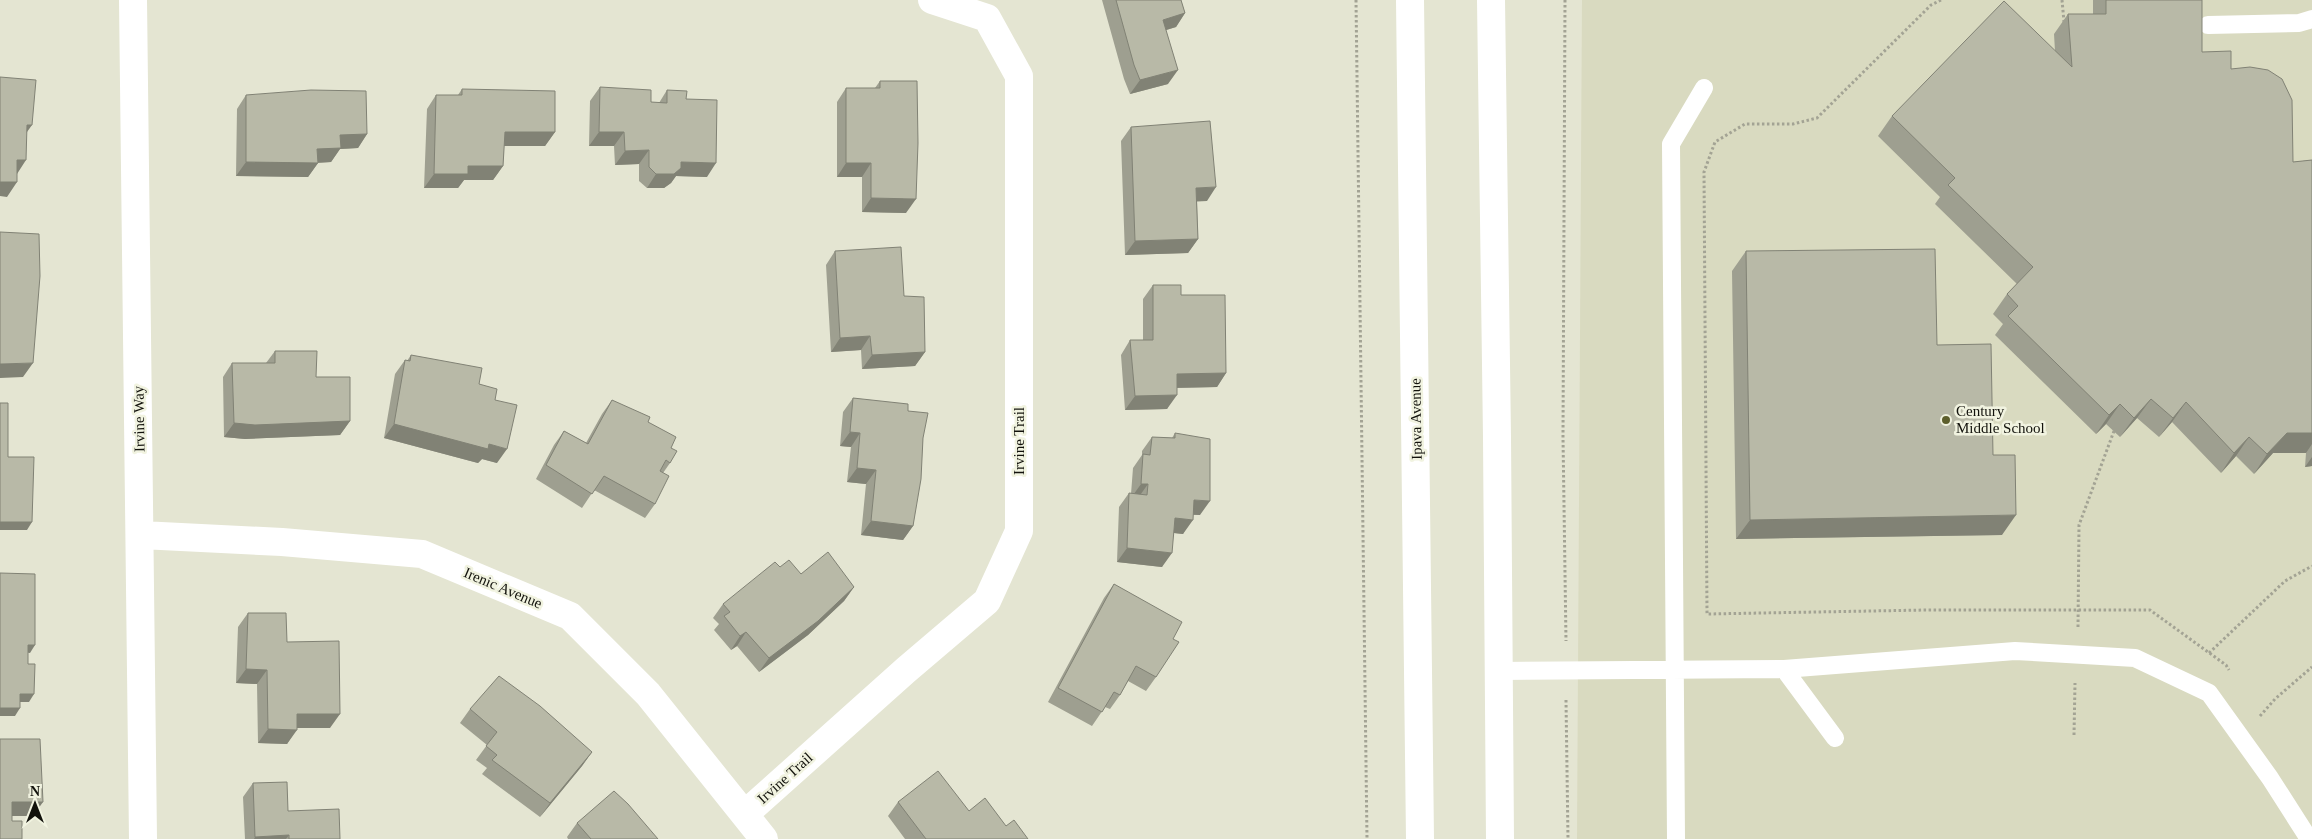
<svg xmlns="http://www.w3.org/2000/svg" width="2312" height="839" viewBox="0 0 2312 839" font-family="'Times New Roman',serif">
	<style>
		.built { fill: #d9dac0 }
		.lines { fill: none; stroke-linecap: round; stroke-linejoin: round }
		.path { stroke: #a3a394; stroke-width: 3; stroke-dasharray: 2.5 2.5; stroke-linecap: butt }
		.service { stroke: #fff; stroke-width: 18 }
		.minor { stroke: #fff; stroke-width: 28 }
		.tertiary { stroke: #fff; stroke-width: 28 }
		.wall { fill: #9e9f90 }
		.shaded-wall { fill: #818275 }
		.building { fill: #b8b9a7; stroke: #818275 }
		.poi-dot { fill: #5d5f2c; stroke: #f1f3e0; stroke-width: 2 }
		.labels { text-anchor: middle; stroke-width: 5; stroke-linejoin: round; paint-order: stroke }
		.poi-label { font-size: 15px; fill: #12120c; stroke: #f1f3e0; text-anchor: start }
		.street-label { font-size: 15px; fill: #12120c; stroke: #f1f3e0 }
	</style>
	<rect width="100%" height="100%" fill="#e4e5d2"/>
	<path class="built" d="M1582,0h730v839h-735z"/>
	<g class="lines">
		<path class="path" d="M1356,0l11,839
			M1565,0l-2,437 3,204
			M1941,0l-10,5 -114,113 -24,6h-48l-30,18 -11,30 3,442 219,-4h224l76,55 3,5
			M2062,0l2,22
			M2078,627l1,-102 35,-94
			M2209,653l76,-72 27,-15
			M1566,700l2,139
			M2260,716l15,-17 37,-32
			M2074,735l1,-52"/>
		<path class="service" d="M2208,25l91,-2 13,-4
			M1784,669l51,69
			M1499,671l285,-2 231,-18 120,7 74,35 61,85 39,61
			M1676,839l-5,-695 33,-56"/>
		<path class="minor" d="M133,0l10,839
			M141,535l141,7 140,12 148,62 78,78 116,145
			M745,814l161,-144 81,-69 32,-70v-455l-32,-58 -55,-18"/>
		<path class="tertiary" d="M1410,0l10,839
			M1491,0l6,437 3,402"/>
	</g>
	<path class="wall" d="M1102,0h79l4,13 -9,14 -10,3 2,54 -38,10 -6,-15z
		M2093,0h109v52l29,17 62,93 19,-2v306l-7,1 1,-14h-33l-19,21 -18,-18 -15,17 -49,-51 -13,15 -22,-19 -17,19 -14,-13 -10,10 -101,-99 8,-11 -10,-10 14,-20 10,-10 -82,-80 5,-7 -62,-61 14,-20 163,-65 -1,-17 14,-20h25z
		M880,81l26,132 -44,-1v-35h-25v-75l9,-14h29z
		M600,87l51,15 8,1 8,-13 19,9 21,78 -31,-1 -5,7 -7,5h-17l-8,-7v-17l-24,1 -1,-19h-25l1,-45z
		M462,89l93,43 -10,14h-41l-1,20 -10,14h-29l-6,8h-34l3,-79 9,-14h22z
		M246,95l121,39 -9,14 -18,1 -9,13 -13,1 -10,14 -72,-1 1,-67z
		M1131,127l76,74h-10l1,38 -10,14 -63,2 -4,-114z
		M835,251l69,45 21,56 -10,14 -53,3 -1,-19 -30,2 -5,-87z
		M1746,251l191,94 56,110 9,80 -266,4 -4,-268z
		M1153,285l28,10 45,78 -9,14 -40,1 -10,21 -42,1 -4,-55 9,-15h13v-41z
		M275,351l41,26 34,44 -10,14 -95,4 -21,-2 -1,-60 9,-14h34z
		M411,355l68,29 16,16 2,63 -15,-4 -4,4 -94,-25 11,-64 10,-14 2,1z
		M853,398l55,13 15,27 -10,88 -10,14 -42,-5 5,-51 -19,-2 4,-35 -11,-1 3,-34z
		M612,400l36,22 23,26 -1,15 -7,10 -8,31 -10,14 -51,-28 -12,18 -46,-29 18,-34 10,-14 22,12 16,-29z
		M1175,433l25,82h-7l-10,19 -9,-1 -12,34 -45,-5 2,-55 10,-14 2,1 2,-26 9,-13v-4l10,-14 20,1z
		M780,567l21,7 53,13 -10,14 -36,34 -49,37 -22,-26 -6,4 -17,-20 5,-6 -6,-6 10,-14z
		M1114,584l59,55 -17,38 -10,14 -18,-10 -8,14 -10,14 -5,-2 -13,19 -44,-24 56,-104z
		M248,613l82,115h-33l-10,16 -29,-1 -1,-59 -21,-1 2,-56z
		M470,709l122,43 -10,14 -42,51 -58,-43 5,-6 -11,-8 11,-15 -27,-22z
		M253,783l35,28 52,28h-95l-2,-42z
		M898,802l71,9 59,28h-123l-17,-23z
		M577,823l81,16h-90l-1,-2z"/>
	<path class="shaded-wall" d="M1185,13l-9,14 -23,7 10,-14z
		M1178,70l-10,14 -38,10 10,-14z
		M27,125h5l-10,14z
		M505,132h50l-10,14h-50z
		M599,132h25l-10,14h-25z
		M367,134l-9,14 -18,1 -9,13 -21,1h8l-10,14 -72,-1 10,-14 71,-13 23,-14z
		M649,150l-10,14 -24,1 10,-14z
		M17,160h9l-9,14z
		M681,162l35,1 -9,14 -31,-1 -5,7 -7,5h-17l9,-14z
		M846,163h25l-9,14h-25z
		M468,166h35l-10,14h-29l-6,8h-34l10,-14z
		M0,182h17l-10,15 -7,-1z
		M1216,187l-9,14 -20,1 9,-14z
		M871,198l45,1 -10,14 -44,-1z
		M1198,239l-10,14 -63,2 10,-14z
		M870,336l-9,14 -30,2 9,-14z
		M925,352l-10,14 -53,3 10,-14z
		M33,363l-10,14 -23,1v-14z
		M1226,373l-9,14 -50,1 10,-14z
		M1177,395l-10,14 -42,1 10,-14z
		M2151,399l-14,19 -17,19 14,-19z
		M2186,402l-14,20 -13,15 14,-19z
		M2120,404l-14,20 -10,10 13,-19z
		M350,421l-10,14 -95,4 -21,-2 10,-14z
		M394,424l95,20 18,5 -10,14 -15,-4 -4,4 -94,-25z
		M850,432l10,1 -9,14 -11,-1z
		M2287,433h25v11l-6,9h-33l-19,21 13,-20z
		M2249,437l-13,19 -15,17 13,-20z
		M2312,457v9l-7,1z
		M857,468l19,2 -10,14 -19,-2z
		M1141,484h7l-10,14h-7z
		M1194,500l16,1 -10,14 -16,-1z
		M2016,515l-14,20 -266,4 14,-19z
		M1175,518l18,2 -10,14 -18,-2z
		M871,521l42,5 -10,14 -42,-5z
		M0,522h32l-5,8h-27z
		M1127,548l45,5 -10,14 -45,-5z
		M854,587l-10,14 -36,34 -49,37 10,-14z
		M746,632l-9,14 -6,4 9,-14z
		M28,645h7l-5,8 -7,-1z
		M246,669l21,1 -10,14 -21,-1z
		M20,694h14l-5,8h-14z
		M0,708h20l-5,8h-15z
		M297,714h43l-10,14h-43z
		M268,729l29,1 -10,14 -29,-1z
		M592,752l-10,14 -42,51 10,-14z
		M12,802h31l-10,14h-30z
		M289,835l-3,4h-32l1,-2z"/>
	<path class="building" d="M1116,0h65l4,13 -22,7 15,50 -38,10 -6,-15z
		M2106,0h96v52l29,-1v18l19,-2 18,3 14,9 10,21 1,62 19,-2v273h-25l-20,21 -18,-17 -15,16 -48,-51 -13,16 -22,-19 -17,19 -14,-14 -11,11 -101,-99 10,-10 -11,-12 26,-27 -85,-82 7,-7 -63,-62 112,-115 68,66 -4,-53h38z
		M0,77l36,3 -4,45h-5l-1,35h-9v22h-17z
		M880,81h37l1,62 -2,56 -45,-1v-35h-25v-75h34z
		M600,87l51,3v12l16,1v-13l20,1 -1,8 31,1 -1,63 -35,-1v6l-7,6h-18l-7,-7v-17l-24,1 -1,-19h-25z
		M462,89l93,2v41h-50l-2,34h-35v8h-34l2,-79h26z
		M311,90l55,1 1,43 -27,1 1,13 -24,1 1,14 -72,-1v-67z
		M1210,121l6,66 -20,1 2,51 -63,2 -4,-114z
		M0,232l39,2 1,42 -7,87 -33,1z
		M901,247l3,49 20,1 1,55 -53,3 -2,-19 -30,2 -5,-87z
		M1935,249l2,96 54,-1 2,111h22l1,60 -266,5 -4,-269z
		M1153,285h28v10h44l1,78 -49,1v21l-42,1 -5,-56h23z
		M275,351h42l-1,26h34v44l-95,4 -21,-2 -2,-60h43z
		M411,355l71,13 -3,16 18,5 -2,11 22,5 -10,44 -18,-5 -1,5 -94,-25 11,-64 5,1z
		M853,398l55,6v7l20,2 -5,25 -2,41 -8,47 -42,-5 5,-51 -19,-2 3,-35 -10,-1z
		M612,400l38,17 -2,5 28,15 -5,11 6,3 -7,12 -4,-3 -6,11 9,5 -14,28 -51,-28 -12,18 -46,-29 18,-34 24,13z
		M0,403h8v54h26l-2,65h-32z
		M1175,433l35,6v62l-16,-1 -1,20 -18,-2 -3,35 -45,-5 2,-55 18,2 1,-11h-7l2,-30 7,1 2,-18 23,1z
		M828,552l26,35 -36,34 -49,37 -23,-26 -6,4 -16,-20 6,-4 -7,-8 52,-42 5,5 9,-7 12,14z
		M0,573l35,1v71h-7v19h7l-1,30h-14v14h-20z
		M1114,584l68,38 -9,17 6,3 -23,35 -20,-11 -16,29 -6,-3 -12,20 -44,-24z
		M248,613h38l1,29 52,-1 1,73h-43v16l-29,-1 -1,-59 -21,-1z
		M499,676l41,30 52,46 -42,51 -58,-43 5,-5 -11,-9 11,-14 -27,-23z
		M0,739h40l3,63h-31v19h10v18h-22z
		M938,771l31,40 16,-13 21,28 8,-6 14,19h-102l-28,-37z
		M287,782l1,29 51,-2 1,30h-51v-4l-34,2 -2,-54z
		M614,791l14,13 30,35h-67l-14,-16z"/>
	<circle class="poi-dot" cx="1946" cy="420" r="5"/>
	<g class="labels">
		<g class="poi-label">
			<text x="1956" y="416">Century<tspan x="1956" dy="17">Middle School</tspan></text>
		</g>
		<g class="street-label">
			<text transform="translate(139 419) rotate(-91)" y="5">Irvine Way</text>
			<text transform="translate(1416 419) rotate(-91)" y="5">Ipava Avenue</text>
			<text transform="translate(1019 441) rotate(-90)" y="5">Irvine Trail</text>
			<text transform="translate(503 588) rotate(23)" y="5">Irenic Avenue</text>
			<text transform="translate(785 778) rotate(-42)" y="5">Irvine Trail</text>
		</g>
	</g>
	<g transform="translate(35 804)" stroke="#f1f3e0" stroke-width="4" paint-order="stroke">
	<path d="M0-4L9 19L0 12L-9 19Z" fill="#12120c"/>
	<text y="-8" font-size="14" font-weight="bold" text-anchor="middle" fill="#12120c">N</text>
	</g>
</svg>
